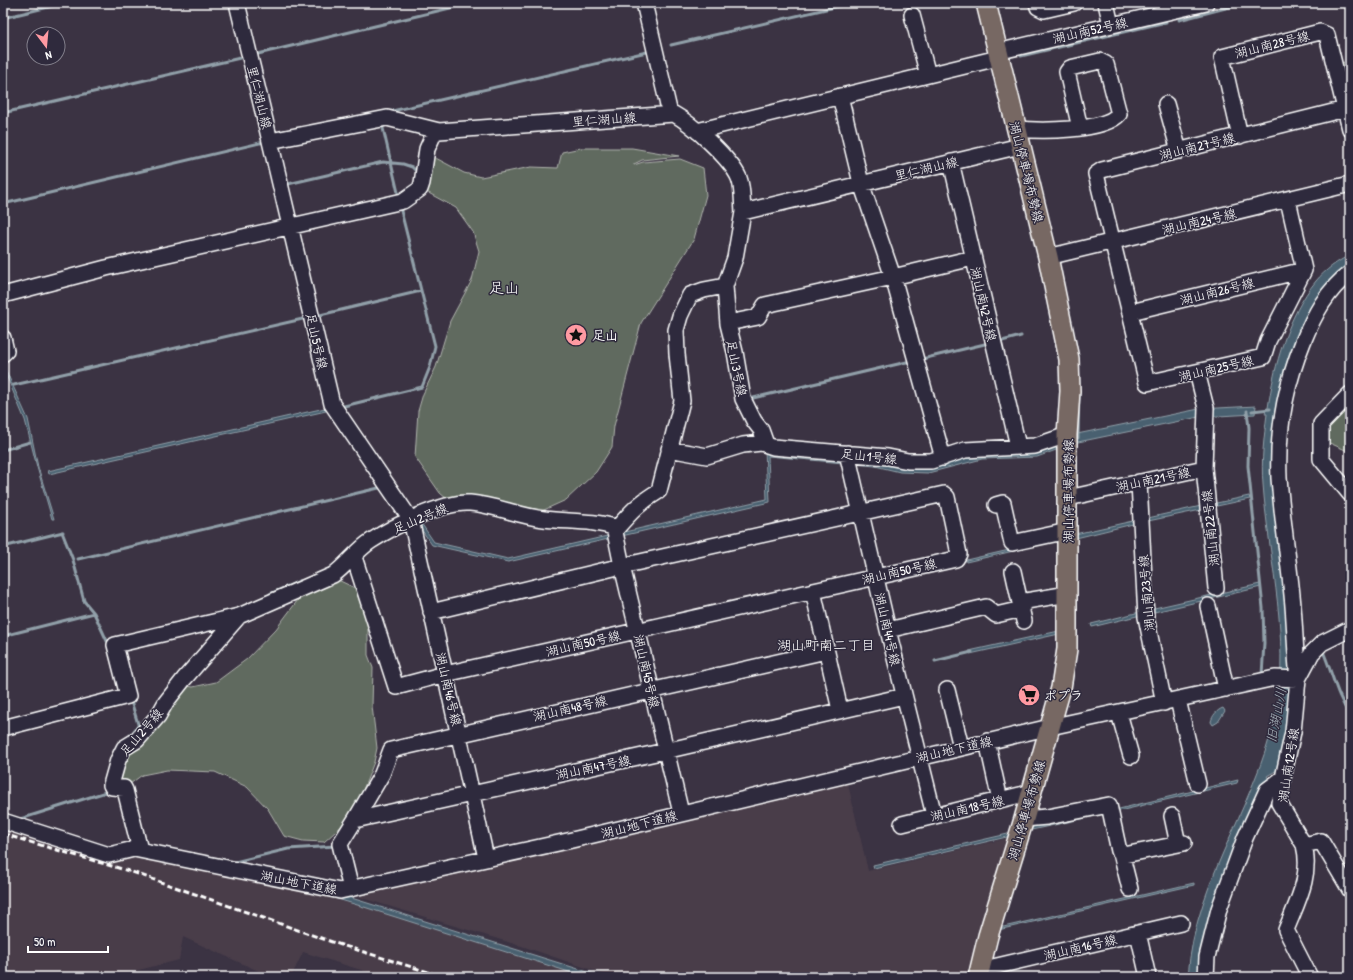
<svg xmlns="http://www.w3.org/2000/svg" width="1353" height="980" viewBox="0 0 1353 980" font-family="'Patrick Hand','Klee One',sans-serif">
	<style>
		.built { fill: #4a3e4a }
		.green { fill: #606a5e; stroke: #b0b4ae }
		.water { fill: #486170; stroke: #91a0a9 }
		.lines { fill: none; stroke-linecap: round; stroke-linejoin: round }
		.stream { stroke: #91a0a9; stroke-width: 3 }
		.minor-casing { stroke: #fff; stroke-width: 18 }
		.major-casing { stroke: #fff; stroke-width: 22 }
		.minor { stroke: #2f2a3d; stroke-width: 15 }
		.major { stroke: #776864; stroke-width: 19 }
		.rail { stroke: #fff; stroke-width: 3; stroke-dasharray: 6 3; stroke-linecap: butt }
		.labels { text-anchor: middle; stroke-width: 3; stroke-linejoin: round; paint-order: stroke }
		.street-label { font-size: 13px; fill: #fff; stroke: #2f2a3d }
		.poi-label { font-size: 13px; font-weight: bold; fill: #fff; stroke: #2f2a3d; text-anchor: start }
		.neighbourhood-label { font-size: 14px; fill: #fff; stroke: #2f2a3d }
		.water-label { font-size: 14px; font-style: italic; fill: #adb8bf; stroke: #2f2a3d }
		.quarter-label { font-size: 15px; fill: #fff; stroke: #2f2a3d }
	</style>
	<rect width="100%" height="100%" fill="#3b3343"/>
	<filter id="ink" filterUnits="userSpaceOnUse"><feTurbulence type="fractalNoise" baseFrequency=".025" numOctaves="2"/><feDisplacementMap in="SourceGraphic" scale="8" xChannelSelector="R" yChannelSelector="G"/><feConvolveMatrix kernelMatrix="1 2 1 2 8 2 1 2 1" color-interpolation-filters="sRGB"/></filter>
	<g filter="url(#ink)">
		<path class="built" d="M847,780l21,91 141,-33 -39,139h-357l-88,-30 -173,-52z
			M3,830l81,24 55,5 68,11 99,22 58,15 221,70h-201l-81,-25 -12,25h-19l-89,-40 -4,23 -69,17h-107z"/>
		<path class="green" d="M1350,61v43l-10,-41z
			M581,148h51l47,8 -37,4 -8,4v1l9,-3 37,-3 23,9 3,27 -12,44 -53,84 -27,103 -2,21 -16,25 -30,28 -31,14 -88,-15 -7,-6 -25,-36 3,-46 5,-17 13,-27 14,-46 22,-41 7,-29 -6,-19 -17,-24 -33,-18 7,-35 34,18 17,4 50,-10 27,1 4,-16z
			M1346,409h4v43l-25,-11 5,-17z
			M338,580l17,8 13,34v33l5,13 -1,38 5,42 -3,14 -13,33 -16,28 -21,19 -21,-1 -19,-5 -16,-27 -21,-22 -32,-15 -48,-2 -25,5 -16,12 -12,-1 3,-20 63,-81 13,2 23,-5 31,-23 29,-30 31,-41z"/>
		<path class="water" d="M1350,255v14l-62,104 -6,163 11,173 -14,60 -12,7 3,6 -67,195h-15c6,-101 78,-184 91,-283 8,-70 -11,-141 -16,-210 -2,-23 1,-47 4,-70h-2l1,-5 2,-1c6,-42 20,-93 48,-127 9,-11 22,-20 34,-26z
			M3,364l25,55 10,48 16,52h-2l-15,-52 -12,-47 -21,-50z
			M1256,406l-1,8 -56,3 -121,25 -41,15 -55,2 -54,14 -28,-1 -25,-6 -107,-10 2,46 -262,60 -76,-17 -59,-87 31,40 30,44 74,17 259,-60 -2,-50 197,7 86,-10 29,-12 122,-25z
			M325,408l1,3 -277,63 -1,-3z
			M1249,496l1,3 -38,8v-3z
			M1201,506v4l-53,11v-3z
			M1137,520v3l-61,15 -1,-4z
			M1061,538v2l-95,22v-2z
			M1260,584l1,3 -111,26v-4z
			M1140,612l1,3 -49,12 -1,-3z
			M1059,631v3l-89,20 -1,-3z
			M1223,708l2,3 -7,11 -5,3 -2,-3c1,-6 6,-12 12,-14z
			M1238,780l-1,3 -122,29v-2z
			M1100,812l4,2 -77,17 1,-3z
			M1012,833l-1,3 -137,32 -1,-3z
			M131,852l214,44 259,81h-19l-221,-70 -60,-18 -172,-34z
			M1194,883v2l-196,45 1,-2z"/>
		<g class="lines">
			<path class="stream" d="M3,18l62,-15
				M1179,20l66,-17
				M671,45l181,-42
				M258,54l213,-51
				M1021,56l145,-34
				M388,112l263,-61
				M3,113l237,-55
				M382,124l17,73
				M288,184l95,-22 20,2 9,3 6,6
				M3,204l261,-62
				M320,315l101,-24
				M1002,341l19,-5
				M922,359l67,-16
				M14,385l293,-67
				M749,399l162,-38
				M340,407l82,-20 8,-20 5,-21 -35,-139
				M1247,411l2,17 -1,38 15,142 1,35 -2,32
				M1252,411l18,-2
				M1078,438l1,-49
				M3,450l27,-8
				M62,532l11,28 11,41 10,12 13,28 5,-1
				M3,547l60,-15
				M78,559l305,-72
				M270,594l30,-13
				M3,636l91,-23
				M1322,649c10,22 14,46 28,66
				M935,661l37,-9
				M131,701l7,23
				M129,737l9,-11
				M17,820l89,-28 1,-3
				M231,863l57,-14 48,-3"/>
			<g class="minor-casing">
				<path id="minor" d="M237,3l33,138 117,-23 52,13 235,-17c18,10 57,45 65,64 4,10 3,24 4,34l277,-66
					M644,3l26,111
					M1037,3l1,4 6,3 30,-7
					M1106,3l5,22
					M912,15l16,60
					M997,52l209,-49
					M840,96l21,87 32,94 50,181
					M1166,104l13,47
					M1016,129c23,2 88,3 103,-15l-13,-50 -6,-3 -30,7 -3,4 13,56
					M697,131l301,-73
					M1240,136l-18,-79 98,-25 7,3 18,74
					M270,141l62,263 79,116 75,338
					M951,162l67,284
					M1288,200l16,70 -36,71 -5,16 -116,26 -51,-209 6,-4 243,-61 5,20
					M1048,257l302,-73
					M725,286l3,38 7,28 8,47 11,22 7,9 5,14
					M725,286l10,-28 8,-46
					M3,295l103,-27 297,-67 17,-12 2,-6 5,-34 8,-18
					M1131,312l173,-42
					M728,323l30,-6 7,-12 128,-28 80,-19
					M3,338l3,13 -3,3
					M1350,394l-29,30v35l29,35
					M669,449l38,7 36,-11 18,-2 12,4 115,10 20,4h23l34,-11 70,-4 32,-11
					M847,453l41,177 46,185
					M1204,468l12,120
					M1139,482l7,135 18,86
					M1068,498l136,-30 2,-60 -9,-36
					M996,505l7,-2 9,40 56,-12
					M617,528l-2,4 7,34 59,247
					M354,557l42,130 49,-13 511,-115 3,-5 -12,-57 -3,-3 -322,72 -191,46
					M1013,571l11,50
					M813,591l27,119
					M1208,606l18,83
					M1350,629l-28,14 -10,10 -14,26 -5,53 -10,46 -4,25 25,42 17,-4 29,49
					M888,630l98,-23 10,8 26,-6 4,-8 42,-7
					M947,690l14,57
					M1178,700l20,84
					M1119,713l12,43
					M3,728l125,-32 -13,-51 124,-29
					M987,741l13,59
					M1172,816l6,28
					M1024,819l23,-2 62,-12 10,46 5,4 60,-12
					M355,820l27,-46 9,-24 435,-99
					M3,821l106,34 25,-6 206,42 232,-51 478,-113 225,-49 23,1c-3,-28 -3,-56 -6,-84 -4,-39 -10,-78 -13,-117 -2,-46 7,-94 24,-136 11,-27 24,-52 47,-69
					M902,824l130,-32
					M1304,845c8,31 -7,57 -18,85l24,47
					M140,850l-15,-60 -1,-2 -12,-1 -1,-2 7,-25 6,-12 13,-8 21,-24 8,-14 18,-23 55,-63 94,-41c14,-10 24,-25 38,-34 23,-15 72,-40 99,-38 25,2 49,13 74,16 25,3 49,1 73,9 14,-16 23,-26 42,-37l23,-90 -5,-47 -1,-24 4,-14 10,-21 14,-5 21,-4
					M1121,853l9,36
					M351,889l-11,-45 15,-24 310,-69 239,-55
					M1138,933l10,44
					M980,970l201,-47
					M1206,977l1,-20 12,-48 26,-71 22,-48 16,-12"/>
			</g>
			<g class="major-casing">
				<path id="major" d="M978,977l10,-41 36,-117 37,-131 6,-39v-214l3,-44 -1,-32 -21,-102 -62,-254"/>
			</g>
			<use href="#minor" class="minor"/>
			<use href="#major" class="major"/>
			<path class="rail" d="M3,834l129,38 203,71 109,34"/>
		</g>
	</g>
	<defs>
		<g id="sight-disc" transform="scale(1.15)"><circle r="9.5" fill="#ff9aa2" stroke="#2f2a3d"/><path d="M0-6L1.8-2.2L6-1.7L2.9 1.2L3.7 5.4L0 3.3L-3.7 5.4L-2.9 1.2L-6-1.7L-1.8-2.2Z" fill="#111"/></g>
		<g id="supermarket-disc" transform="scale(1.15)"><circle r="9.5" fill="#ff9aa2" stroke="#2f2a3d"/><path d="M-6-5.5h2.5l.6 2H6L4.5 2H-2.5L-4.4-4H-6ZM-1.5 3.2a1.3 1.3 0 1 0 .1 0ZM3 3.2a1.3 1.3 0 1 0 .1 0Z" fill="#111"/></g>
	</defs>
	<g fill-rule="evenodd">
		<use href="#sight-disc" x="576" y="335"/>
		<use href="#supermarket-disc" x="1029" y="695"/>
	</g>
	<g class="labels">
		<g class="street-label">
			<text transform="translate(1090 30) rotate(-13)" y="5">湖山南52号線</text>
			<text transform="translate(1272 44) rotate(-14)" y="5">湖山南28号線</text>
			<text transform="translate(260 97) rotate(76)" y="5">里仁湖山線</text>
			<text transform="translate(604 119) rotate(-4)" y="5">里仁湖山線</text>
			<text transform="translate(1197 146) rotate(-14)" y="5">湖山南27号線</text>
			<text transform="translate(926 168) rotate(-13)" y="5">里仁湖山線</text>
			<text transform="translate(1027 172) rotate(76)" y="5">湖山停車場布勢線</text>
			<text transform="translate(1199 221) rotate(-13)" y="5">湖山南24号線</text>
			<text transform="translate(1217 291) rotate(-14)" y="5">湖山南26号線</text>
			<text transform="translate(984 304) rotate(77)" y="5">湖山南42号線</text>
			<text transform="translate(317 341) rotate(77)" y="5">足山5号線</text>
			<text transform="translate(737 368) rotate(78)" y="5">足山3号線</text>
			<text transform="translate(1216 368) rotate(-13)" y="5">湖山南25号線</text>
			<text transform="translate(869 456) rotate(6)" y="5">足山1号線</text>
			<text transform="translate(1153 479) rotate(-12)" y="5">湖山南21号線</text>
			<text transform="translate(1068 491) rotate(-90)" y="5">湖山停車場布勢線</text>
			<text transform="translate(420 518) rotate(-23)" y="5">足山2号線</text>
			<text transform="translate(1210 528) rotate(-96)" y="5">湖山南22号線</text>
			<text transform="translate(899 571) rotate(-13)" y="5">湖山南50号線</text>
			<text transform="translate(1146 593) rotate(-95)" y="5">湖山南23号線</text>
			<text transform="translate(888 629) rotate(77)" y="5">湖山南44号線</text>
			<text transform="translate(583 643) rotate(-13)" y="5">湖山南50号線</text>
			<text transform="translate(647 671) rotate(77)" y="5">湖山南45号線</text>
			<text transform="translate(449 689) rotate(77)" y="5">湖山南46号線</text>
			<text transform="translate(570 708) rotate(-13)" y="5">湖山南48号線</text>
			<text transform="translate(141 732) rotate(-49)" y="5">足山2号線</text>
			<text transform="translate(954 749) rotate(-13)" y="5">湖山地下道線</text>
			<text transform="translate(1288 765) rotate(-81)" y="5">湖山南12号線</text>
			<text transform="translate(593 767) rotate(-12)" y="5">湖山南47号線</text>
			<text transform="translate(967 808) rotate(-13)" y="5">湖山南18号線</text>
			<text transform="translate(1026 810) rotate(-74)" y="5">湖山停車場布勢線</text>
			<text transform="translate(639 824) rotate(-14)" y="5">湖山地下道線</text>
			<text transform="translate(299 882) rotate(11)" y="5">湖山地下道線</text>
			<text transform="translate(1080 947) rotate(-13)" y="5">湖山南16号線</text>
		</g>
		<g class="poi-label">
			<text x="592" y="340">足山</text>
			<text x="1044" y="700">ポプラ</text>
		</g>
		<g class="neighbourhood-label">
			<text x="826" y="650">湖山町南二丁目</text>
		</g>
		<g class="water-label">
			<text transform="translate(1276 715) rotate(-79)" y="5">旧湖山川</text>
		</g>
		<g class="quarter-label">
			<text x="504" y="293">足山</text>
		</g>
	</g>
	<rect width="1353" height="980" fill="none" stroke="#2f2a3d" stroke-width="16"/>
	<rect x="8" y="8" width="1337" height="964" fill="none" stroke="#fff" stroke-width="1.5" filter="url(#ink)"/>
	<g transform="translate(46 46) rotate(164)"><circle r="19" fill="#2f2a3d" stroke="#827f8b"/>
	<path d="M0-3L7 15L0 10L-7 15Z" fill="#ff9aa2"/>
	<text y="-6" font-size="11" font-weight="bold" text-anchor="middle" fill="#ffffff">N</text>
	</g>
	<path d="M28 946v6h80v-6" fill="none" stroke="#ffffff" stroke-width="2"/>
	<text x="34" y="946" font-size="12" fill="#ffffff" stroke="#2f2a3d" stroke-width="3" paint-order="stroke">50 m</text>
</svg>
